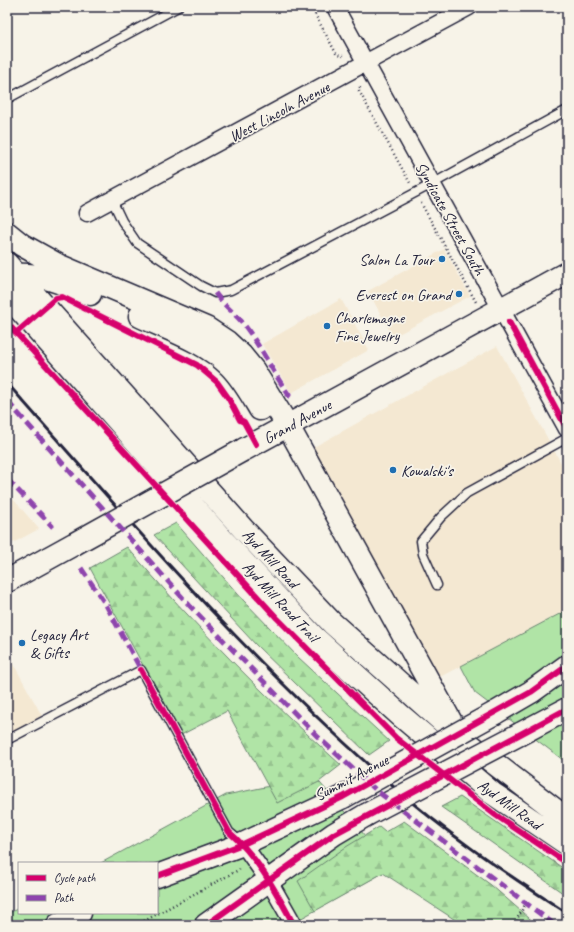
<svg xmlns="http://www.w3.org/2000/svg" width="574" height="932" viewBox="0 0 574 932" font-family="Caveat,sans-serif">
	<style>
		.built { fill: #f4e8d2 }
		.green { fill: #b0e4a6; stroke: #698370 }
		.forest { fill: url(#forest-firs); stroke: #698370 }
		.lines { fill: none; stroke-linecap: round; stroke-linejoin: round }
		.lane-casing { stroke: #22223b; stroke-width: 11 }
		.street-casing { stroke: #22223b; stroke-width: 19 }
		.secondary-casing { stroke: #22223b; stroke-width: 25 }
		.path { stroke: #22223b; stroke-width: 2.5; stroke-dasharray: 1 3; stroke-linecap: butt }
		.lane { stroke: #f7f3e8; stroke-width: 8 }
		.street { stroke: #f7f3e8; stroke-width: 16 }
		.secondary { stroke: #f7f3e8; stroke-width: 22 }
		.rail { stroke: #22223b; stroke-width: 3 }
		.secondary-bridge-casing { stroke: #22223b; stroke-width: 25; stroke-linecap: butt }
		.secondary-bridge { stroke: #f7f3e8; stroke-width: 22 }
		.quiet { stroke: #8e44ad; stroke-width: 5; stroke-dasharray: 10 5; stroke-linecap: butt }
		.cycleway-casing { stroke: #f7f3e8; stroke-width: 8 }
		.cycleway { stroke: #d6006c; stroke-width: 6 }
		.poi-dot { fill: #1f6fb2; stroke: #f7f3e8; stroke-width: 1.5 }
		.labels { text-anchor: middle; stroke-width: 3.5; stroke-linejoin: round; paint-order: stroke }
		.street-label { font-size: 16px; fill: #22223b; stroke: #f7f3e8 }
		.poi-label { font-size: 16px; fill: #22223b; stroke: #f7f3e8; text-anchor: start }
	</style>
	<defs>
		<pattern id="forest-firs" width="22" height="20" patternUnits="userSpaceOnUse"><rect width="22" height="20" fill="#b0e4a6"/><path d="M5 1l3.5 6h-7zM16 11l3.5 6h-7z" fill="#97c390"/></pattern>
	</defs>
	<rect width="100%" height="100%" fill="#f7f3e8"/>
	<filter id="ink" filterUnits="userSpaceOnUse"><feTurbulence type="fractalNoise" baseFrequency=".025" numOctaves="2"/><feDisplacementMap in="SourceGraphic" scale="8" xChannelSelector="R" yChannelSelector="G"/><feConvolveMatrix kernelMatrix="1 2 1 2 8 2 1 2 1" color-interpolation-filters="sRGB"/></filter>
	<g filter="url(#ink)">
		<path class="built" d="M444,249l26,47 -77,41 -25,-46z
			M341,299l28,51 -78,43 -29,-49z
			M497,346l70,128v136l-131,69 -124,-231z
			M7,492l32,37 -32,17z
			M7,652l35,64 -35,19z"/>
		<path class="green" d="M567,610v153l-92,-70 -14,-27z
			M315,777l57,67 11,29 -94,52h-282v-11l12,-6v5h138v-50h-56l125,-68z"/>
		<path class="forest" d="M176,523l68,78 54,56 91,84 -20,14 -113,-110 -102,-110z
			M127,547c67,78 138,150 214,218l-22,17 -42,21 -50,-92 -46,24 -91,-167z
			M460,797l107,74v25l-126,-89z
			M404,821l87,64 46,40h-74l-80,-52 -68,38 -17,-30 48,-34 33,-20 6,5z"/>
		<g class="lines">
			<g class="lane-casing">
				<path id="lane" d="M7,99l171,-92
					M112,200l10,21 15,22 64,43 14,7 16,-3 201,-106 135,-74
					M437,585l-14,-31 -2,-13 20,-24 26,-24 100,-55
					M7,740l134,-70 88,162 12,10"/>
			</g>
			<g class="street-casing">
				<path id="street" d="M335,7l232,422
					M87,213l382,-206
					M243,844l26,37 25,44"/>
			</g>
			<g class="secondary-casing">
				<path id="secondary" d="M7,233l15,12 36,20 148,63 21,14 14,13 13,16 34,55 163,296
					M7,264l236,265 89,94 128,114 107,82
					M10,276c27,-6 56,9 80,18
					M7,295l216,245 92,98 85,77 92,78 75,51
					M140,316c30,14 66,26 90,50 12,12 21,28 30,43
					M243,450l324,-177
					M7,581l67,-37
					M495,713l36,-21 36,-26
					M520,734l47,-25
					M157,876l86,-32 100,-47
					M58,925l22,-12
					M206,925l128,-91 32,-19"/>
			</g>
			<path class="path" d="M311,7l26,48 6,1
				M360,87l-1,4 51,92
				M421,203l55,99
				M137,925l105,-57
				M517,925v-6l9,-16"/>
			<use href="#lane" class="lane"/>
			<use href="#street" class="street"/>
			<use href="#secondary" class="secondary"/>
			<path class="rail" d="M7,383c122,138 242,278 381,399 55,49 117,91 179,131"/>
			<g class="secondary-bridge-casing">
				<path id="secondary-bridge" d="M74,544l169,-94
					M343,797l152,-84
					M366,815l154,-81"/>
			</g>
			<use href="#secondary-bridge" class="secondary-bridge"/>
			<path class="quiet" d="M215,293c8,11 18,19 27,29 18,23 30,49 47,73l-2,2
				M7,401l183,205 127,130 60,55 178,134
				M7,479l46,48
				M81,568l25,37 35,65"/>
			<g class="cycleway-casing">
				<path id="cycleway" d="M509,322l58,107
					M7,323l270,295 119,120 98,76 73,49
					M16,333l40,-35 6,-1 135,68 20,17 12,17 11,21 4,2 12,22
					M141,670l88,162c29,25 47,60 65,93
					M157,876l86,-32 100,-47 188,-105 36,-26
					M206,925l128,-91 233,-125"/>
			</g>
			<use href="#cycleway" class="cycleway"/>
		</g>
	</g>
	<g class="poi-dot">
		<circle cx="442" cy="259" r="4"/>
		<circle cx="459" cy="294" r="4"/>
		<circle cx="327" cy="326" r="4"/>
		<circle cx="393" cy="470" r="4"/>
		<circle cx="22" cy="643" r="4"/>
	</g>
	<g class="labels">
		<g class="street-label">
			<text transform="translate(279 111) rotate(-28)" y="6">West Lincoln Avenue</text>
			<text transform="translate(451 218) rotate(61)" y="6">Syndicate Street South</text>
			<text transform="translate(297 421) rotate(-29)" y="6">Grand Avenue</text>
			<text transform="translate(271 558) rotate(47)" y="6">Ayd Mill Road</text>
			<text transform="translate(281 601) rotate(47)" y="6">Ayd Mill Road Trail</text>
			<text transform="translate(351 777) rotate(-28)" y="6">Summit Avenue</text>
			<text transform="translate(510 804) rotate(36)" y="6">Ayd Mill Road</text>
		</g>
		<g class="poi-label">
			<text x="434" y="265" text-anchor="end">Salon La Tour</text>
			<text x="451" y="300" text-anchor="end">Everest on Grand</text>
			<text x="335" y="323">Charlemagne<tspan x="335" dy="18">Fine Jewelry</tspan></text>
			<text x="401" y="476">Kowalski's</text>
			<text x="30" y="640">Legacy Art<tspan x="30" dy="18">&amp; Gifts</tspan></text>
		</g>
	</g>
	<rect width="574" height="932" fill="none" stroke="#f7f3e8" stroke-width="24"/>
	<rect x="12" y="12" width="550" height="908" fill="none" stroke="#22223b" stroke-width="1.5" filter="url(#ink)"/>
	<rect x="18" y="862" width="140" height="52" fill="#f7f3e8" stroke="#a29fa3"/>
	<rect x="26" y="875" width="20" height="6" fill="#d6006c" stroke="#a29fa3"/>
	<text x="54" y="882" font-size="12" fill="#22223b">Cycle path</text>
	<rect x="26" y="895" width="20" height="6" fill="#8e44ad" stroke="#a29fa3"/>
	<text x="54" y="902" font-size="12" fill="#22223b">Path</text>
</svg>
